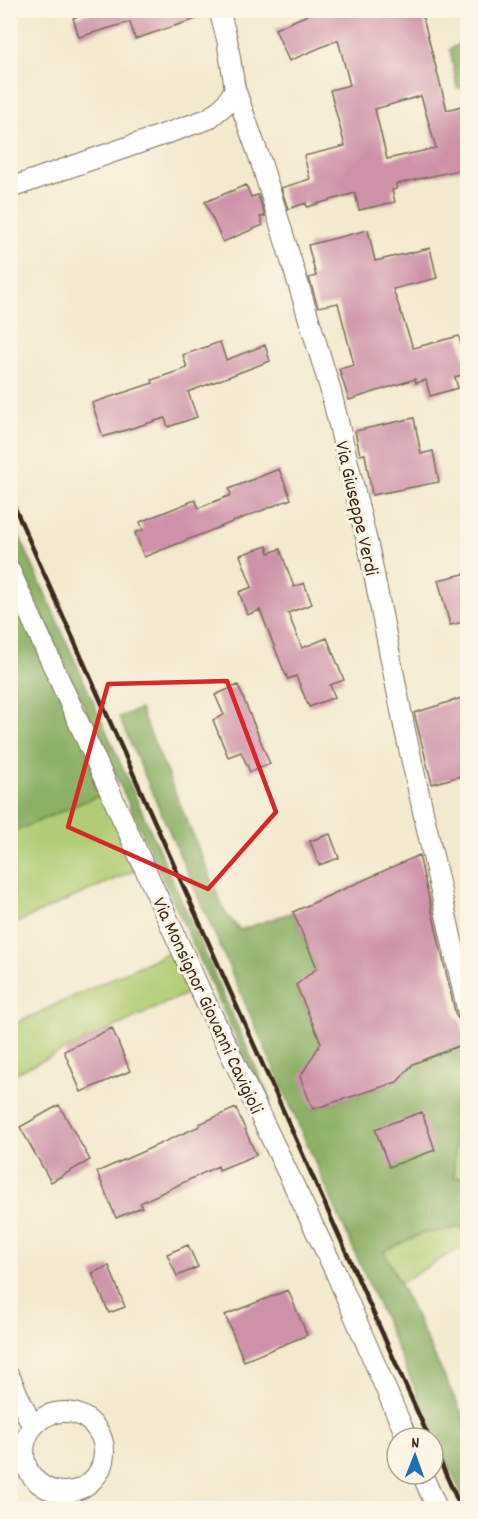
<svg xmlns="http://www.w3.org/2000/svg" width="478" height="1519" viewBox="0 0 478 1519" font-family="Dekko,sans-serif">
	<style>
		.green { fill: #b0cd74; stroke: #767c49; stroke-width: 1.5 }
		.forest { fill: #8cb066; stroke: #646d42; stroke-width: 1.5 }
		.building { fill: #cd92a8; fill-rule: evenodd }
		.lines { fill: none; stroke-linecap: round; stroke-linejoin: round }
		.minor-casing { stroke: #7b6d5c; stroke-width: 22 }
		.minor { stroke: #fff; stroke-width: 20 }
		.rail { stroke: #3b2a1e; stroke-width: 4.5 }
		.marked { fill: none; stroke: #d62828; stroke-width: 4.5; stroke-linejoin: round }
		.labels { text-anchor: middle; stroke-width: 6; stroke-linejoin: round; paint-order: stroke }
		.street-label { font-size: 20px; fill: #3b2a1e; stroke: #fcf5e5 }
	</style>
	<rect width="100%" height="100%" fill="#fcf5e5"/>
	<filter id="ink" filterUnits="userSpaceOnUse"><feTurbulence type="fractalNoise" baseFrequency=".0167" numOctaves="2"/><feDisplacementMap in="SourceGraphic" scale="12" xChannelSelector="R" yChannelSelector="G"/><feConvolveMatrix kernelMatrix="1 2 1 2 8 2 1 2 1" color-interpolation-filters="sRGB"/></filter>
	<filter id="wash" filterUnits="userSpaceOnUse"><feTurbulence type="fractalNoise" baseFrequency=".008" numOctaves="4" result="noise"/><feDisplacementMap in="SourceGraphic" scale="24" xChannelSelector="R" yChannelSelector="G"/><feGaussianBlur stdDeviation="1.35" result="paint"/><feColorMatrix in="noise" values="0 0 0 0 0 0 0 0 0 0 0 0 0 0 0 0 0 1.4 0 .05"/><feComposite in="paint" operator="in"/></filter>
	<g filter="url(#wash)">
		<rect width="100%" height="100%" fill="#f3e9ce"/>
		<path class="green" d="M111,790l33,76 -133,59 -1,-92z
			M180,947l19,41 -188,87 -1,-49z
			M467,1127v51l-13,-1 1,-45z
			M467,1226v20l-14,6 -53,31 -16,-32 37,-17z"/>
		<path class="forest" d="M467,40v48h-10l-7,-39z
			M11,517l260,585 -6,-1 -254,-554z
			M10,572l101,218 -100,43h-1z
			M140,709l86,205 14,16 53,-18 24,56 -21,18 25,57 -8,66 84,-27 16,-18 53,-21 1,84 -12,5 -1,45 13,1v48l-46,8 -37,17 83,173v83l-348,-790z"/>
		<g id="blocks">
			<path class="building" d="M99,10h108l1,5 -73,24 -5,-17 -51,15 -6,-19z
				M319,10h102l26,100 21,-6v64l-72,16 1,5 -5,1 3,12 -36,8 -4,-17 -48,14 -1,-4 -18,6 -7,-21 29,-9 -6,-23 41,-10 -15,-56 20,-5 -12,-45 -49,21 -14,-32zM421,96l15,52 -49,11 -12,-50z
				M246,185l5,12 7,-2 7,21 -5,1 3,8 -40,17 -18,-40z
				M368,230l7,31 55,-13 7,30 -44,11 20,59 46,-12 9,37 -13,4 3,11 -28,8 -4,-16 -10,3 -1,-4 -66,21 -10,-31 15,-4 -16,-62 -20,4 -9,-29 7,-2 -8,-31z
				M220,342l6,18 39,-15 5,16 -82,31 9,25 -29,10 -3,-9 -62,19 -11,-34 61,-20 -1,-3 35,-12 -4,-13z
				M414,418l7,36 12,-3 6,31 -67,13 -7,-41 -5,1 -5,-24z
				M279,469l12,30 -147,58 -9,-24 8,-3 -3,-8 55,-22 4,8 32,-13 -2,-6z
				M267,546l2,7 11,-4 14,38 10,-4 8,21 -24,9 14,35 25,-10 17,42 -14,5 5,12 -26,10 -13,-31 -8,3 -5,-10 -23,-59 -13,5 -8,-23 13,-5 -12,-32z
				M468,573v48l-18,4 -12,-45z
				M238,685l32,79 -20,8 -9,-20 -13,5 -15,-37 11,-5 -9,-20z
				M468,696v78l-36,10 -18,-71z
				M330,834l9,24 -20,7 -9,-24z
				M419,855l37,161 5,6 5,21 -53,21 -16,18 -84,27 -13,-32 21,-34 -25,-58 21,-17 -24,-56z
				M112,1028l18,43 -49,21 -17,-41z
				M59,1105l31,55 -39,22 -31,-55z
				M236,1108l20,47 -37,15 -1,-4 -78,37 2,4 -26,11 -19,-46 103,-46 -1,-2z
				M422,1112l13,38 -46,17 -14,-38z
				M188,1245l10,22 -21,9 -10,-22z
				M109,1266l16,41 -16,6 -17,-40z
				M288,1290l19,45 -63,26 -19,-46z"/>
		</g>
	</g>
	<g filter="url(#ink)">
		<use href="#blocks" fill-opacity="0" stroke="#7b6d5c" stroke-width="1.5"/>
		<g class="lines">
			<g class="minor-casing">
				<path id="minor" d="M219,10l8,29 8,50 26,73 69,226 40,166 34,172 64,287
					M10,188l198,-69 17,-14 10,-16
					M10,571l189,417 136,283 72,167
					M10,1377l22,49
					M24 1452a40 40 0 1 1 80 0a40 40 0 1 1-80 0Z
					M422,1474l15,34"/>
			</g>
			<use href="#minor" class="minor"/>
			<path class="rail" d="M10,497l419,941
				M433,1446l28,62"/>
		</g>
	</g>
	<path class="marked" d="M227,681l49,131 -68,77 -140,-62 40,-143z"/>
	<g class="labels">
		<g class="street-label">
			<text transform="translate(358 508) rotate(77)" y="7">Via Giuseppe Verdi</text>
			<text transform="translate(209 1005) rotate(65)" y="7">Via Monsignor Giovanni Cavigioli</text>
		</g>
	</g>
	<rect width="478" height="1519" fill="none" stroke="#fcf5e5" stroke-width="36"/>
	<g transform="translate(415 1456) rotate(1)"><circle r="28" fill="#fcf5e5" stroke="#afa495" stroke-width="1.5"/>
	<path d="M0-4.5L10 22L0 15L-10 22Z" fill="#1f6fb2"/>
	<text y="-9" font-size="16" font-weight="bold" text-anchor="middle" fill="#3b2a1e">N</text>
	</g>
</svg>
